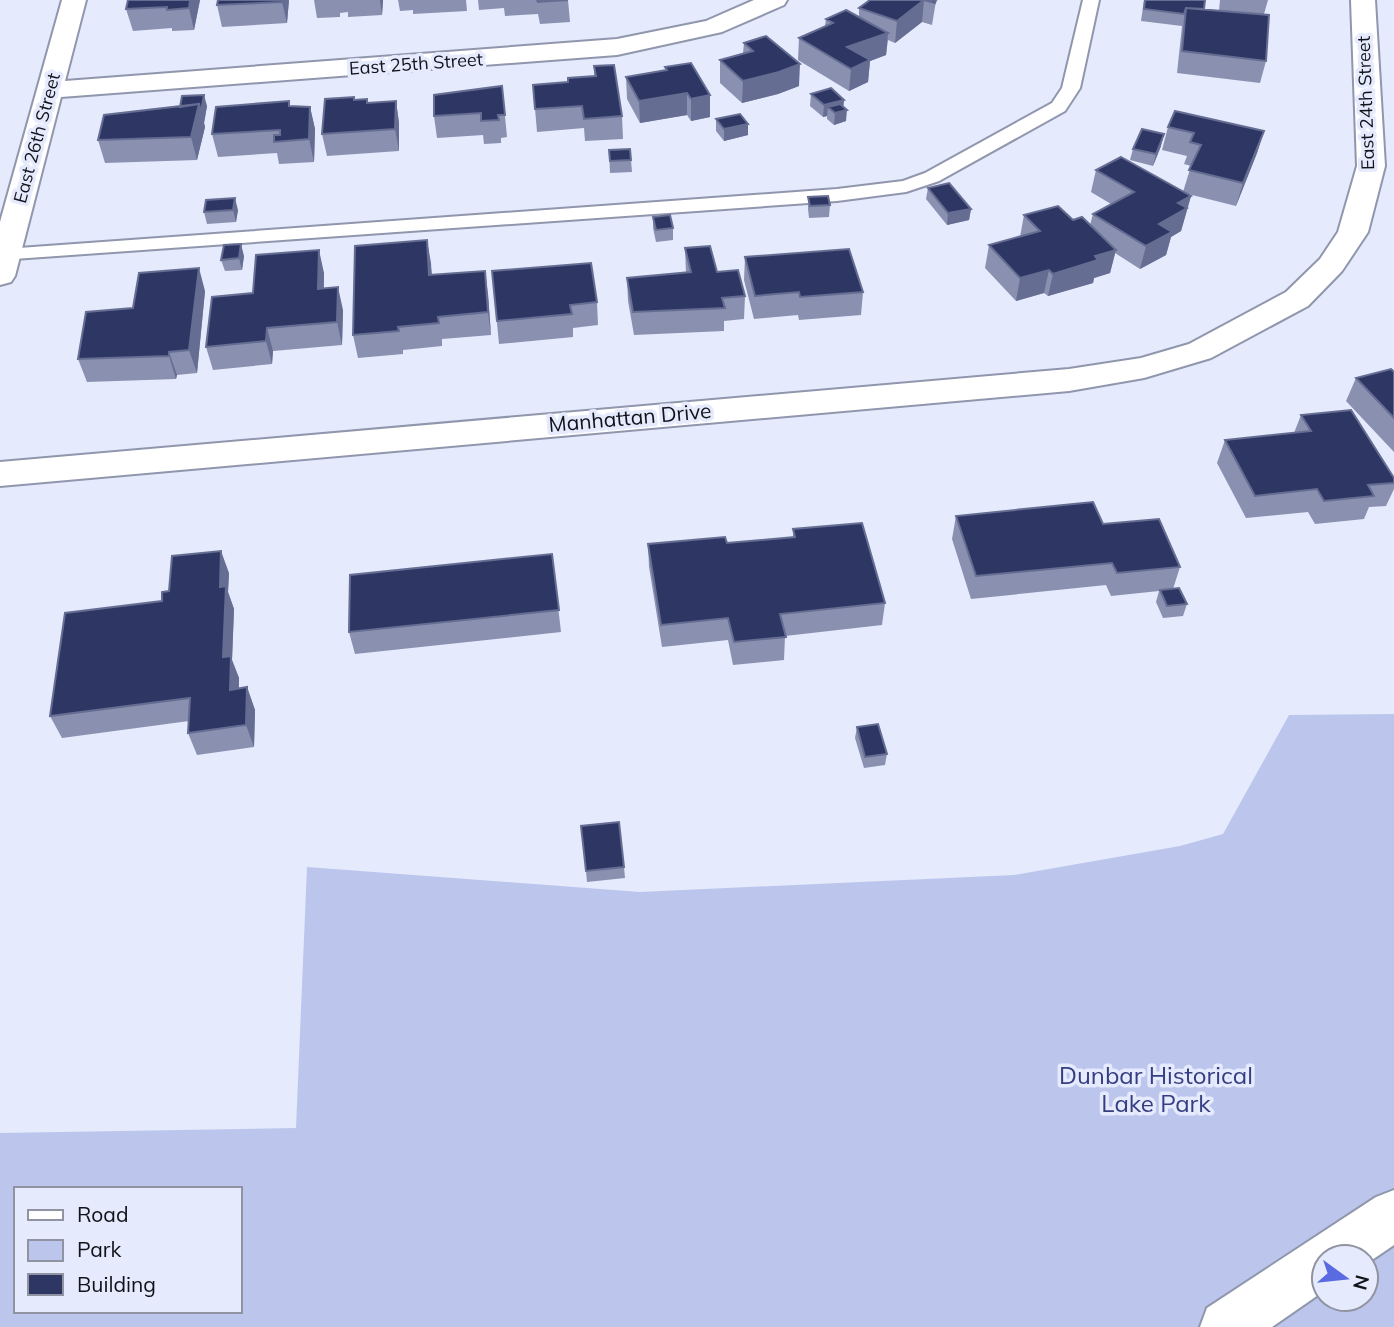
<svg xmlns="http://www.w3.org/2000/svg" width="1394" height="1327" viewBox="0 0 1394 1327" font-family="Mulish,sans-serif">
	<style>
		.green { fill: #bcc6ec; fill-rule: evenodd }
		.lines { fill: none; stroke-linecap: round; stroke-linejoin: round }
		.lane-casing { stroke: #9096ac; stroke-width: 4 }
		.street-casing { stroke: #9096ac; stroke-width: 4 }
		.secondary-casing { stroke: #9096ac; stroke-width: 4 }
		.lane { fill: #fff; fill-rule: evenodd }
		.street { fill: #fff; fill-rule: evenodd }
		.secondary { fill: #fff; fill-rule: evenodd }
		.wall { fill: #8a90b0 }
		.shaded-wall { fill: #656d92 }
		.building { fill: #2e3764; stroke: #656d92; stroke-width: 2 }
		.labels { text-anchor: middle; stroke-width: 7; stroke-linejoin: round; paint-order: stroke }
		.far-street-label { font-size: 18px; fill: #11131a; stroke: #e5eafd }
		.street-label { font-size: 21px; fill: #11131a; stroke: #e5eafd }
		.near-park-label { font-size: 24px; fill: #343e80; stroke: #e5eafd }
	</style>
	<rect width="100%" height="100%" fill="#e5eafd"/>
	<path class="green" d="M1394,714v613h-1394v-194l296,-5 11,-261 333,25 374,-17 166,-29 43,-12 66,-119zM16,1189h224v122h-224zM1324,1257h42v42h-42z"/>
	<g class="lines">
		<g class="lane-casing">
			<path id="lane" d="M1083,0h16l-19,88 -15,23 -126,70 -33,11 -69,9 -837,59v-10l5,-1 832,-60 66,-8 22,-8 127,-70 10,-15z"/>
		</g>
		<g class="street-casing">
			<path id="street" d="M62,0h24l-21,81 552,-42 89,-18 48,-21h33l-3,5 -62,27 -105,23 -556,42 -46,179 -4,6 -11,3v-63z
				M1351,0h24l10,166 -17,66 -26,39 -34,35 -97,52 -67,20 -75,13 -1069,95v-24l1069,-93 72,-11 48,-14 97,-52 34,-33 18,-27 19,-66z"/>
		</g>
		<g class="secondary-casing">
			<path id="secondary" d="M1394,1190v55l-28,19v-7h-42v34l-52,36h-72l7,-19 169,-111z"/>
		</g>
		<use href="#lane" class="lane"/>
		<use href="#street" class="street"/>
		<use href="#secondary" class="secondary"/>
	</g>
	<path class="wall" d="M128,0h72l-6,30 -22,1v-3l-39,3 -7,-22z
		M218,0h71l-2,23 -65,4 -5,-22z
		M314,0h69l-1,15 -34,2v-5l-8,1v4l-23,1z
		M398,0h68l1,11 -54,3v-4l-13,1z
		M478,0h90l2,22 -30,2 -2,-10 -33,2 -1,-8 -25,2z
		M870,0h68l-2,1 -4,24 -10,-3 -27,21 -7,-3 -2,15 -16,6 -2,21 -19,9 -51,-31 1,-22 26,-12 1,-7 33,-2v-9z
		M1144,0h61l-1,9 15,2 1,-11h48l-4,14 2,47 -6,22 -83,-10 5,-47 -41,-5z
		M744,43l55,43 -21,8 -36,9 -22,-20v-23l23,-7z
		M594,66l28,50 1,23 -38,2 -1,-13 -47,4 -4,-47 35,-3 26,-6z
		M665,67l45,28v22l-19,4 -4,-6 -47,8 -13,-24 -1,-22 39,-6z
		M502,86l5,51 -6,1v5l-17,1 -1,-9 -46,3 -3,-22z
		M811,94l33,6 -1,6 3,15 -12,4 -7,-6v-3l-4,1 -13,-11z
		M355,100l13,3 28,-2 3,22v28l-72,5 -5,-22z
		M289,101l1,5 20,1 5,22 -1,33 -35,2 -2,-11 -59,4 -6,-23z
		M207,106l-3,17 1,4 -8,33 -92,3 -7,-23z
		M716,119l32,16 -24,6 -8,-10z
		M1168,127l96,4 -7,22 -21,53 -48,-12 3,2 -10,35 -10,6 -5,18 -26,14 -25,-16 -5,20 -16,5 -1,5 -45,13 -4,-3 -28,8 -31,-33 4,-23 31,-8 4,-22 49,5 17,5 3,-11 18,-10 -20,-12 5,-22 87,22 8,-26 -7,-2 3,-8 -25,-6z
		M1161,146l-8,20 -23,-6 3,-11z
		M609,150l22,10 1,12 -22,1z
		M928,188l43,21 -2,11 -22,5 -21,-26z
		M808,197l22,8 -1,12 -20,1 -1,-9z
		M238,210l-2,12 -29,2 -3,-12z
		M653,217l20,11v12l-17,2 -3,-14z
		M427,240l5,35 56,19 3,41 -49,4v7l-39,4v4l-45,4 -5,-23z
		M685,248l32,24 28,24 -1,23 -20,2v10l-90,4 -6,-34 -1,-23 59,-5z
		M244,256l-2,14 -17,1 -4,-11z
		M745,257l118,35 -2,23 -62,5 -1,-5 -44,4 -10,-39z
		M492,271l105,31 1,23 -25,3v9l-74,7z
		M324,273v15l19,22 -1,35 -69,6 -1,13 -59,6 -7,-23 47,-54z
		M205,291l-8,82 -20,2 -1,4 -89,3 -9,-23 55,-51z
		M1394,372v80l-48,-51 10,-23z
		M1301,415l93,63v11l-8,17 -17,1 -5,12 -49,5 -7,-12 -62,6 -29,-55 8,-23 69,-7z
		M956,516l147,8 77,43 -7,22 14,15 -4,12 -20,2 -7,-16 3,-11 -48,5 -5,-11 -135,14 -19,-60z
		M793,529l92,74 -3,22 -97,11 -1,24 -51,5 -5,-25 -66,7 -13,-80 -1,-23 79,-1 66,-6z
		M552,554l9,78 -206,22 -6,-22z
		M229,573l-1,19 6,17 -2,51 7,18v11l8,-2 8,23 -1,37 -57,8 -9,-22 1,-12 -127,17 -12,-22 112,-115 7,-10z
		M857,727l30,27 -2,11 -21,3 -9,-30z
		M624,867l1,11 -38,4 -1,-11z"/>
	<path class="shaded-wall" d="M190,0h10l-6,30 -5,-22z
		M282,0h7l-2,23 -5,-21z
		M380,0h3l-1,15z
		M924,0l-2,22 -27,21 2,-22z
		M888,33l-2,22 -16,6 -2,21 -19,9 2,-22 -4,-22z
		M800,64l-1,22 -21,8 -36,9 1,-22z
		M687,93v22l-47,8 -1,-22z
		M204,95l3,11 -3,17 1,4 -8,33 -6,-23 8,-33z
		M710,95v22l-19,4v-22z
		M844,100l-1,11 4,-1 -1,11 -12,4 1,-12 -7,-6 -1,9 -4,1 1,-12z
		M396,101l3,22v28l-4,-22z
		M310,107l5,22 -1,33 -5,-23z
		M748,124v11l-24,6v-12z
		M1264,131l-7,22 -21,53 7,-23z
		M1164,134l-3,12 -8,20 3,-12z
		M1191,196l-10,35 -10,6 -5,18 -26,14 6,-23 13,-22 19,-21z
		M235,198l3,12 -2,12 -3,-12z
		M971,209l-2,11 -22,5 1,-12z
		M427,240l4,23 2,35 -4,-23z
		M241,244l3,12 -2,14 -3,-12z
		M319,250l5,23 -1,39 -5,-23z
		M1116,250l-6,23 -16,5 -1,5 -45,13 5,-22 42,-18z
		M199,268l6,23 -8,82 -8,-23z
		M1049,270l-5,23 -28,8 4,-23z
		M485,271l3,23 3,41 -3,-23z
		M338,287l5,23 -1,35 -5,-23z
		M267,328l6,23 -1,13 -6,-23z
		M169,352l8,23 -1,4 -7,-23z
		M221,551l8,22 -1,19 6,17 -2,51 7,18 -1,34 -8,-22 -7,-33 -3,-70z
		M247,687l8,23 -1,37 -8,-22z"/>
	<path class="building" d="M128,0h62l-1,8 -22,2v-3l-41,2z
		M218,0h64v2l-65,3z
		M537,0h31l-30,2z
		M870,0h66l-1,3 -11,-3 -27,21 -38,-13z
		M1145,0h60l-1,9 -18,-1 -2,6 -40,-5z
		M1186,8l83,7 -3,46 -84,-10z
		M846,10l42,23 -41,14 23,13 -19,9 -52,-31 34,-15 -7,-4z
		M766,36l34,28 -21,8 -36,9 -23,-21 33,-9 -9,-8z
		M691,63l19,32 -19,4 -4,-6 -48,8 -13,-24 41,-7 -2,-3z
		M614,65l8,51 -38,3 -2,-13 -47,3 -2,-24 35,-3v-4l28,-2 -2,-10z
		M502,86l3,29h-7l1,5 -18,1v-8l-47,3v-21z
		M831,88l13,12 -20,5 -13,-11z
		M204,95l-3,17 -2,-8 -19,3 2,-11z
		M354,97v3l13,-1v4l29,-2 -1,28 -73,5 3,-35z
		M289,101v5l21,1 -1,32 -35,3v-7h6v-5l-68,4 4,-27z
		M199,104l-8,33 -93,3 6,-25z
		M840,104l7,6 -12,3 -7,-6z
		M1175,111l89,20 -21,52 -54,-13 12,-25 -11,-3 4,-9 -26,-6z
		M740,114l8,10 -24,5 -8,-10z
		M1142,129l22,5 -8,20 -23,-5z
		M630,149l1,11 -21,1 -1,-11z
		M1121,157l70,39 -13,7 9,5 -28,16 13,8 -26,14 -53,-32 41,-22 -38,-22z
		M949,183l22,26 -23,4 -20,-25z
		M828,196l2,9 -20,1 -2,-9z
		M235,198l-2,12 -29,2 2,-12z
		M1058,206l15,14 9,-3 34,33 -21,6 3,4 -45,14 -4,-4 -29,8 -31,-33 51,-14 -16,-16z
		M670,215l3,13 -17,2 -3,-13z
		M427,240l2,35 56,-4 3,41 -50,5 1,6 -41,4 1,4 -46,4 2,-89z
		M241,244l-2,14 -18,2 3,-15z
		M710,246l7,26 21,-2 7,26 -23,2 3,10 -92,4 -6,-34 64,-6 -6,-24z
		M849,249l14,43 -63,5 -1,-5 -44,4 -10,-39z
		M319,250l-1,39 20,-2 -1,35 -70,6 -1,13 -60,6 6,-50 41,-4 3,-38z
		M591,263l6,39 -27,3 2,9 -75,7 -5,-50z
		M199,268l-10,82 -20,2v4l-91,3 8,-47 47,-4 6,-35z
		M1391,369l3,3v46l-38,-40z
		M1351,410l43,68v5l-26,2 6,11 -50,5 -7,-12 -62,7 -30,-56 86,-9 -10,-16z
		M1093,502l10,22 56,-5 21,48 -63,6 -5,-10 -136,13 -20,-60z
		M862,523l23,80 -105,11 6,23 -52,5 -6,-24 -67,7 -13,-81 77,-7 2,6 68,-6 -2,-8z
		M221,551l-1,36 6,-1 -3,71 8,-1 -1,34 17,-3 -1,38 -58,8 2,-35 -140,18 15,-103 97,-12v-9l7,-1 3,-35z
		M552,554l7,56 -210,22 1,-57z
		M1179,588l8,16 -20,2 -7,-16z
		M878,724l9,30 -22,3 -8,-30z
		M619,822l5,45 -38,4 -5,-45z"/>
	<g class="labels">
		<g class="far-street-label">
			<text transform="translate(416 64) rotate(-4)" y="6">East 25th Street</text>
			<text transform="translate(1366 103) rotate(-92)" y="6">East 24th Street</text>
			<text transform="translate(37 138) rotate(-75)" y="6">East 26th Street</text>
		</g>
		<g class="street-label">
			<text transform="translate(630 418) rotate(-5)" y="7">Manhattan Drive</text>
		</g>
		<g class="near-park-label">
			<text x="1156" y="1084">Dunbar Historical<tspan x="1156" dy="28">Lake Park</tspan></text>
		</g>
	</g>
	<rect x="14" y="1187" width="228" height="126" fill="#e5eafd" stroke="#9094a2" stroke-width="2"/>
	<rect x="28" y="1210" width="35" height="10" fill="#ffffff" stroke="#9094a2" stroke-width="2"/>
	<text x="77" y="1222" font-size="21" fill="#11131a">Road</text>
	<rect x="28" y="1240" width="35" height="21" fill="#bcc6ec" stroke="#9094a2" stroke-width="2"/>
	<text x="77" y="1257" font-size="21" fill="#11131a">Park</text>
	<rect x="28" y="1274" width="35" height="21" fill="#2e3764" stroke="#9094a2" stroke-width="2"/>
	<text x="77" y="1292" font-size="21" fill="#11131a">Building</text>
	<g transform="translate(1345 1278) rotate(105)"><circle r="33" fill="#e5eafd" stroke="#9094a2" stroke-width="2"/>
	<path d="M0-5L12 26L0 18L-12 26Z" fill="#5a6ae1"/>
	<text y="-10" font-size="19" font-weight="bold" text-anchor="middle" fill="#11131a">N</text>
	</g>
</svg>
